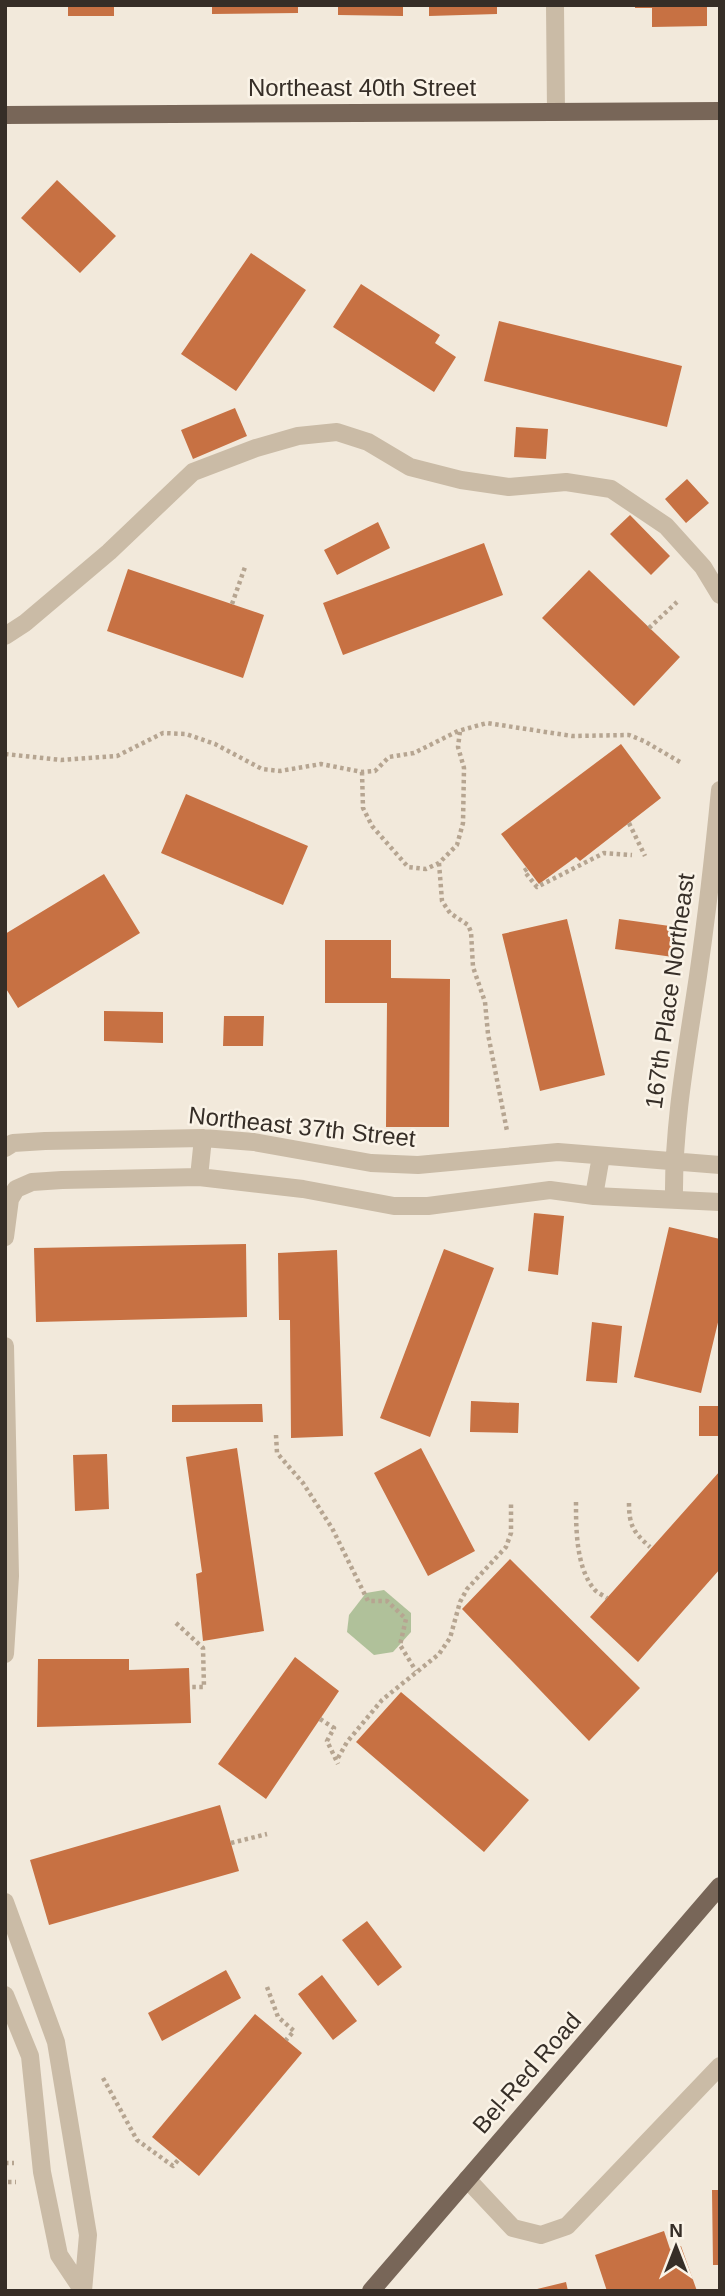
<svg xmlns="http://www.w3.org/2000/svg" width="725" height="2296" viewBox="0 0 725 2296" font-family="Helvetica,sans-serif">
	<style>
		.green { fill: #b0c19a }
		.building { fill: #c77143 }
		.lines { fill: none; stroke-linecap: round; stroke-linejoin: round }
		.path { stroke: #b6a591; stroke-width: 4.5; stroke-dasharray: 3.5 3.5; stroke-linecap: butt }
		.minor { stroke: #cabba6; stroke-width: 18 }
		.major { stroke: #786658; stroke-width: 18 }
		.labels { text-anchor: middle; stroke-width: 5; stroke-linejoin: round; paint-order: stroke }
		.street-label { font-size: 24px; fill: #362e27; stroke: #faf3e7 }
	</style>
	<rect width="100%" height="100%" fill="#f2e9db"/>
	<path class="green" d="M384,1590l27,23v19l-18,20 -19,3 -27,-23 2,-17 17,-22z"/>
	<path class="building" d="M68,5h46v11h-46z
		M212,5h86v8l-86,1z
		M338,5h65v11l-65,-1z
		M429,5h68v9l-68,2z
		M635,5h72v21l-55,1v-19h-17z
		M57,180l59,56 -36,37 -59,-55z
		M251,253l55,37 -70,101 -55,-37z
		M361,284l79,51 -5,8 21,14 -22,35 -101,-65z
		M499,321l183,45 -15,61 -183,-46z
		M235,408l12,28 -54,23 -12,-29z
		M516,427l32,2 -2,30 -32,-2z
		M687,479l22,24 -23,20 -21,-24z
		M630,515l40,41 -19,19 -41,-41z
		M378,522l12,26 -53,27 -13,-25z
		M484,543l19,52 -160,60 -20,-52z
		M128,569l136,46 -21,63 -136,-47z
		M589,570l91,87 -46,49 -92,-88z
		M621,744l40,54 -81,63 -4,-4 -37,27 -38,-50z
		M186,794l122,52 -25,59 -122,-52z
		M104,874l36,59 -122,75 -13,-21v-53z
		M567,919l38,156 -65,16 -38,-157z
		M619,919l58,8 -4,30 -58,-8z
		M325,940h66v38l59,1 -1,148h-63l1,-124h-62z
		M104,1011l59,1v31l-59,-2z
		M224,1016h40l-1,30h-40z
		M534,1213l30,3 -6,59 -30,-4z
		M669,1227l51,12v75l-19,79 -67,-16z
		M246,1244l1,73 -211,5 -2,-74z
		M444,1249l50,19 -64,169 -50,-19z
		M337,1250l6,186 -52,2 -1,-118h-11l-1,-67z
		M592,1322l30,4 -5,57 -31,-2z
		M471,1401l48,2 -1,30 -48,-1z
		M262,1404l1,18h-91v-17z
		M699,1406h21v30h-21z
		M237,1448l27,183 -61,10 -7,-67 6,-2 -16,-115z
		M421,1448l54,103 -47,25 -54,-103z
		M107,1454l2,55 -34,2 -2,-56z
		M720,1471v98l-82,93 -48,-45z
		M510,1559l130,129 -51,53 -127,-132z
		M295,1657l44,34 -73,108 -48,-35z
		M38,1659h91v11l60,-2 2,55 -154,4z
		M401,1692l128,108 -45,52 -128,-110z
		M220,1805l19,66 -190,54 -19,-65z
		M367,1921l35,46 -24,19 -36,-46z
		M226,1970l15,28 -79,43 -14,-28z
		M322,1975l35,46 -24,19 -35,-46z
		M255,2014l47,39 -103,123 -47,-39z
		M712,2190h8v75h-7z
		M664,2231l6,18 11,-3 16,45h-90l-12,-36z
		M566,2282l2,9h-35v-1z"/>
	<g class="lines">
		<path class="path" d="M232,604l13,-37
			M649,628l28,-26
			M719,690h1
			M5,754l56,6 56,-4 46,-23 23,1 29,10 47,25 18,2 41,-7 41,8 13,-1 14,-14 25,-4 44,-22 29,-8 85,13 57,-1 15,6 36,21
			M362,772l1,36 9,18 36,41 18,2 13,-6 18,-18 6,-22 1,-55 -6,-21 2,-16
			M629,823l16,33
			M439,863l3,38 8,12 18,12 3,7 2,35 12,35 3,32 19,97
			M527,869l-3,2 13,16 67,-34 28,2
			M276,1435l1,18 26,30 29,45 36,73h19l19,18 -6,26 16,26
			M576,1502c0,27 0,65 18,87 3,4 9,6 13,9
			M629,1503c0,22 4,29 21,44
			M176,1623l27,25 1,39h-14
			M320,1719l14,9 -7,13 11,23
			M338,1758l9,-16 35,-42 57,-46 11,-16 10,-36 7,-13 39,-42 5,-14v-32
			M231,1843l36,-9
			M267,1987l11,30 16,14 -8,9
			M103,2078l34,62 36,26 6,-7
			M5,2163h9
			M8,2182h8"/>
		<path class="minor" d="M555,5l1,107
			M5,636l20,-13 84,-71 84,-80 63,-24 42,-12 39,-4 31,10 42,25 51,13 48,7 57,-5 45,7 55,37 37,41 17,28
			M5,1148l8,-5 32,-2 158,-3 51,4 117,21 47,2 140,-13 162,13
			M199,1177l4,-39
			M16,1189l16,-7 30,-2 137,-3 104,12 91,17h34l122,-16 44,6 126,6
			M594,1196l7,-40
			M674,1199c-1,-75 13,-149 24,-223 9,-62 16,-124 22,-186
			M5,1237l5,-38 6,-10
			M5,1346l5,230 -5,78
			M5,1902l51,140 32,193 -5,56
			M5,1995l25,61 12,116 17,83 24,36
			M467,2179l46,49 28,7 26,-9 153,-160"/>
		<path class="major" d="M5,115l715,-4
			M371,2291l349,-405"/>
	</g>
	<g class="labels">
		<g class="street-label">
			<text x="362" y="96">Northeast 40th Street</text>
			<text transform="translate(670 991) rotate(-82)" y="8">167th Place Northeast</text>
			<text transform="translate(302 1127) rotate(6)" y="8">Northeast 37th Street</text>
			<text transform="translate(527 2073) rotate(-49)" y="8">Bel-Red Road</text>
		</g>
	</g>
	<rect width="725" height="2296" fill="none" stroke="#362e27" stroke-width="14"/>
	<g transform="translate(676 2247)" stroke="#faf3e7" stroke-width="5" paint-order="stroke">
	<path d="M0-5L12 26L0 18L-12 26Z" fill="#362e27"/>
	<text y="-10" font-size="19" font-weight="bold" text-anchor="middle" fill="#362e27">N</text>
	</g>
</svg>
